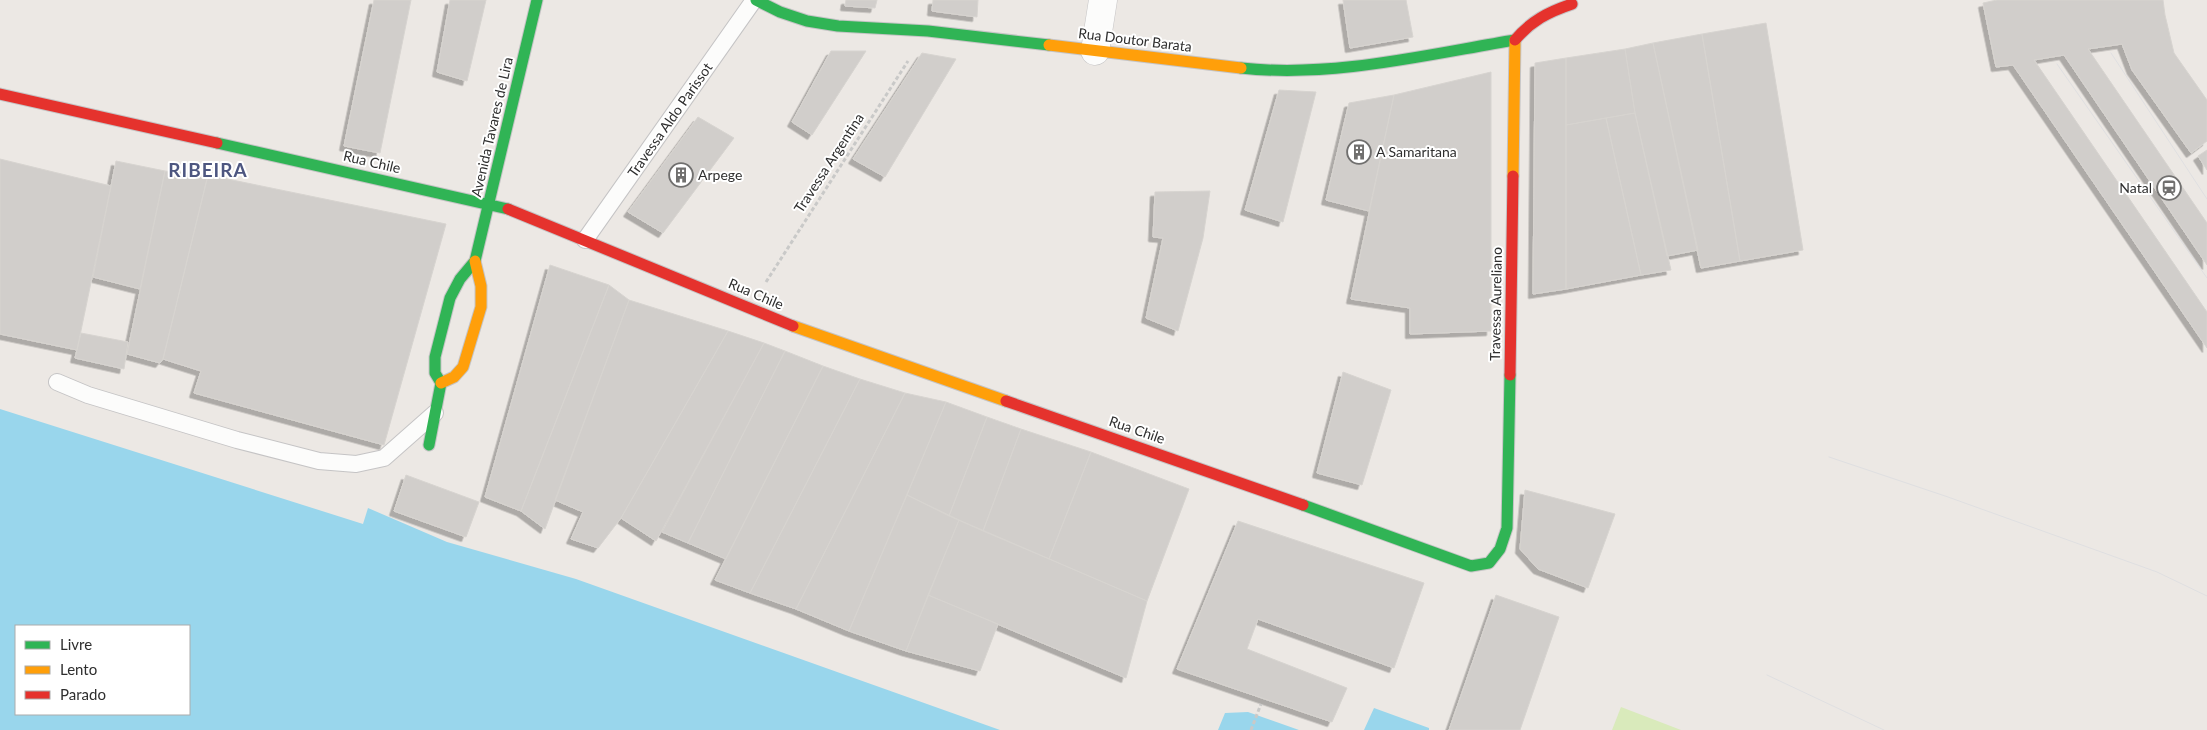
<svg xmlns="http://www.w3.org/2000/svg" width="2207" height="730" viewBox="0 0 2207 730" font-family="Lato,sans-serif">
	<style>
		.pitch { fill: #d9eabb }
		.water { fill: #99d6ec; fill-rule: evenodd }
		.building { fill: #d1cecb; stroke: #d7d4d0; filter: url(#shadow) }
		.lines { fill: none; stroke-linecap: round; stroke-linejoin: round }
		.lane-casing { stroke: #c5c4c5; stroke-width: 18 }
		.street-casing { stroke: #c5c4c5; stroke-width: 29 }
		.fast-casing { stroke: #c5c4c5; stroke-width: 13 }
		.slow-casing { stroke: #c5c4c5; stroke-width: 13 }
		.jam-casing { stroke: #c5c4c5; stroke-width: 13 }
		.path { stroke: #c9c9c8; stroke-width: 3; stroke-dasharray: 4 2.5; stroke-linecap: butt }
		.lane { stroke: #fcfcfb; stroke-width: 16 }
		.street { stroke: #fcfcfb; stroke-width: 28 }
		.fast { stroke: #30b455; stroke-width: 11 }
		.slow { stroke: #ff9f0a; stroke-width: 11 }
		.jam { stroke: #e5322d; stroke-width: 11 }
		.tram { stroke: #dfdfe1; stroke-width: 1 }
		.labels { text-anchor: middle; stroke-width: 4; stroke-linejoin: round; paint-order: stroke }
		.street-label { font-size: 14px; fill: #2e2e2e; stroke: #fff }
		.poi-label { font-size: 14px; fill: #2e2e2e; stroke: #fff; text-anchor: start }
		.district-label { font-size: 19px; font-weight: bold; letter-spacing: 1px; fill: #4d5680; stroke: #fff }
	</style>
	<defs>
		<filter id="shadow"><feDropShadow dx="-4.5" dy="4.5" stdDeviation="0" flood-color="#0004"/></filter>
	</defs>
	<rect width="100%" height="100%" fill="#ece8e4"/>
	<path class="pitch" d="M1621,707l60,23h-69z"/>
	<path class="water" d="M0,409l363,115 5,-16 79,34 129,37 424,151h-1000zM16,626h173v88h-173z
		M1374,708l55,20v2h-65z
		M1248,712l51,18h-81l7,-17z"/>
	<path class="building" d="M374,0h37l-31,153 -36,-7z
		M450,0h36l-19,81 -30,-9z
		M846,0h31l-2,8 -30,-2z
		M933,0h45l-1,17 -45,-6z
		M1343,0h63l7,37 -63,11z
		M1997,0h166l2,15 9,38 33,47v41l-16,12 -59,-83 -10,-26 -34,5 119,174v42l-143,-210 -30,5 173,252v36l-194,-283 -17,2 -13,-64z
		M1766,23l37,227 -63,11 -38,-227z
		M1702,34l38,227 -39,7 -48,-225z
		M1653,43l45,207 -31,6 -32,-143 -10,-64z
		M1625,49l10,64 -69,12v-67z
		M831,51h35l-54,84 -20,-13z
		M922,53l34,6 -71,118 -32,-18z
		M1566,58v231l-33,5 2,-231z
		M1491,72v259l-81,3v-26l-59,-9 43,-204z
		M1279,90l37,2 -33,130 -38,-12z
		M1394,95l-25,116 -43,-11 23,-97z
		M1635,113l36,157 -30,5 -35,-157z
		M698,117l36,21 -71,95 -35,-21z
		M1606,118l35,157 -75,14v-164z
		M2207,150v20l-9,-14z
		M0,159l111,27 -34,164 -77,-16z
		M116,161l49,10 -25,118 -47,-12z
		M165,171l43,4 -45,184 -3,4 -33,-9z
		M208,175l238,49 -62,221 -190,-52 7,-22 -38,-12z
		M1210,191l-7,47 -25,93 -32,-13 17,-80 -10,-1 2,-45z
		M550,265l59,20 -88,226 -36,-14z
		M609,285l20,15 -84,229 -24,-18z
		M629,300l99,31 -107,187 -23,30 -27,-9 12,-27 -28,-12z
		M728,331l36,12 -108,198 -35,-23z
		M81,333l47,9 -4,27 -49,-11z
		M764,343l21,8 -97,192 -26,-11z
		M785,351l38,15 -97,193 -38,-16z
		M823,366l37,13 -110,214 -35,-13z
		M1343,372l48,18 -29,95 -45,-12z
		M860,379l45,14 -109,216 -46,-16z
		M905,393l41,9 -97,229 -53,-22z
		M946,402l41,15 -38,99 -42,-21z
		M987,417l34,12 -38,102 -34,-15z
		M1021,429l70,23 -42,107 -66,-28z
		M1091,452l98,37 -42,112 -98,-42z
		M406,475l73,27 -13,35 -72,-26z
		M1525,490l90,24 -27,74 -50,-19 -18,-20z
		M907,495l52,25 -53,131 -57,-20z
		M959,520l188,81 -21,77 -198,-83z
		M1238,521l186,62 -30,85 -136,-49 -11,30 100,39 -15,34 -155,-53z
		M928,595l70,29 -18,47 -74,-20z
		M1496,595l63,22 -39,113h-71z"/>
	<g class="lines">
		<g class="lane-casing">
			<path id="lane" d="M585,240l169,-240
				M57,382l31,13 149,45 82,21 37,3 28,-6 51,-45"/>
		</g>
		<g class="street-casing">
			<path id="street" d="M1095,51l8,-51"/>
		</g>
		<g class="fast-casing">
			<path id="fast" d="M756,0l24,12 27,9 31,5 90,5 121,14
				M1241,68c91,10 184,-13 274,-28
				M217,143l291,66
				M429,445l12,-62 -6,-10v-16l15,-59 10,-19 15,-18 62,-261
				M1303,505l168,61 18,-3 11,-14 7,-21 3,-153"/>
		</g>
		<g class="slow-casing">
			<path id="slow" d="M1049,45l192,23
				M1513,176l2,-136
				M793,326l213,75
				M441,383l13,-6 9,-10 18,-60v-21l-6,-25"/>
		</g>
		<g class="jam-casing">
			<path id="jam" d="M1515,40c16,-19 33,-28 57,-36
				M0,94l217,49
				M508,209l285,117
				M1510,375l3,-199
				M1006,401l297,104"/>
		</g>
		<path class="path" d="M766,282l142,-221
			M1251,730l10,-26"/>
		<use href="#lane" class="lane"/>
		<use href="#street" class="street"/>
		<use href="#fast" class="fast"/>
		<use href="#slow" class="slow"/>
		<use href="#jam" class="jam"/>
		<path class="tram" d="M2111,53l96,146
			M2057,64l150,214
			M1829,457l119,40 209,75 50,24
			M1767,675l117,55"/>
	</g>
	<defs>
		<g id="building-ring" transform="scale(1.25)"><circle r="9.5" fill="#fff" stroke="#706f6e" stroke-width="1.5"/><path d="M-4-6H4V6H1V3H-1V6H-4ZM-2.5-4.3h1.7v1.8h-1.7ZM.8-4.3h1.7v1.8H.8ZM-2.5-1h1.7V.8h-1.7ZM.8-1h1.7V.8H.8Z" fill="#706f6e"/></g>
		<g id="station-ring" transform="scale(1.25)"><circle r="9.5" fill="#fff" stroke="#706f6e" stroke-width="1.5"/><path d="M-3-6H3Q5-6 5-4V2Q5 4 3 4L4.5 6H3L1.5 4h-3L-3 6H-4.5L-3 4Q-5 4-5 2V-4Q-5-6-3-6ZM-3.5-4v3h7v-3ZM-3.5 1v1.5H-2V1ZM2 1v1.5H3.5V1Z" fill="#706f6e"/></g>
	</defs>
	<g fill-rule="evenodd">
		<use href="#building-ring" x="1359" y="152"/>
		<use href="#building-ring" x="681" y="175"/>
		<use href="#station-ring" x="2169" y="188"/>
	</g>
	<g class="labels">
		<g class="street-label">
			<text transform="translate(1135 40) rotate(7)" y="5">Rua Doutor Barata</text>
			<text transform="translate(670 120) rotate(-55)" y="5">Travessa Aldo Parissot</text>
			<text transform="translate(492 127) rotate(-77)" y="5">Avenida Tavares de Lira</text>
			<text transform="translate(372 162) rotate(13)" y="5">Rua Chile</text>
			<text transform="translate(829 163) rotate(-57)" y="5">Travessa Argentina</text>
			<text transform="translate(756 294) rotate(23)" y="5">Rua Chile</text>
			<text transform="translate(1496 304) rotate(-89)" y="5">Travessa Aureliano</text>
			<text transform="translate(1137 430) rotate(19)" y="5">Rua Chile</text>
		</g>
		<g class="poi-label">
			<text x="1376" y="157">A Samaritana</text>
			<text x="698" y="180">Arpege</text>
			<text x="2152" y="193" text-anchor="end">Natal</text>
		</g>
		<g class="district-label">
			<text x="208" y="177">RIBEIRA</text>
		</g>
	</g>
	<rect x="15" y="625" width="175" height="90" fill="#ffffff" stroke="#ababab"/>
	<rect x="25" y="641" width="25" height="8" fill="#30b455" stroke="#ababab"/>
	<text x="60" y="650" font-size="15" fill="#2e2e2e">Livre</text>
	<rect x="25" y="666" width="25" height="8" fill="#ff9f0a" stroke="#ababab"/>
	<text x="60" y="675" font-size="15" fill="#2e2e2e">Lento</text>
	<rect x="25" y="691" width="25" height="8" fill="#e5322d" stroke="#ababab"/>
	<text x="60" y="700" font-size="15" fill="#2e2e2e">Parado</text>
</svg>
